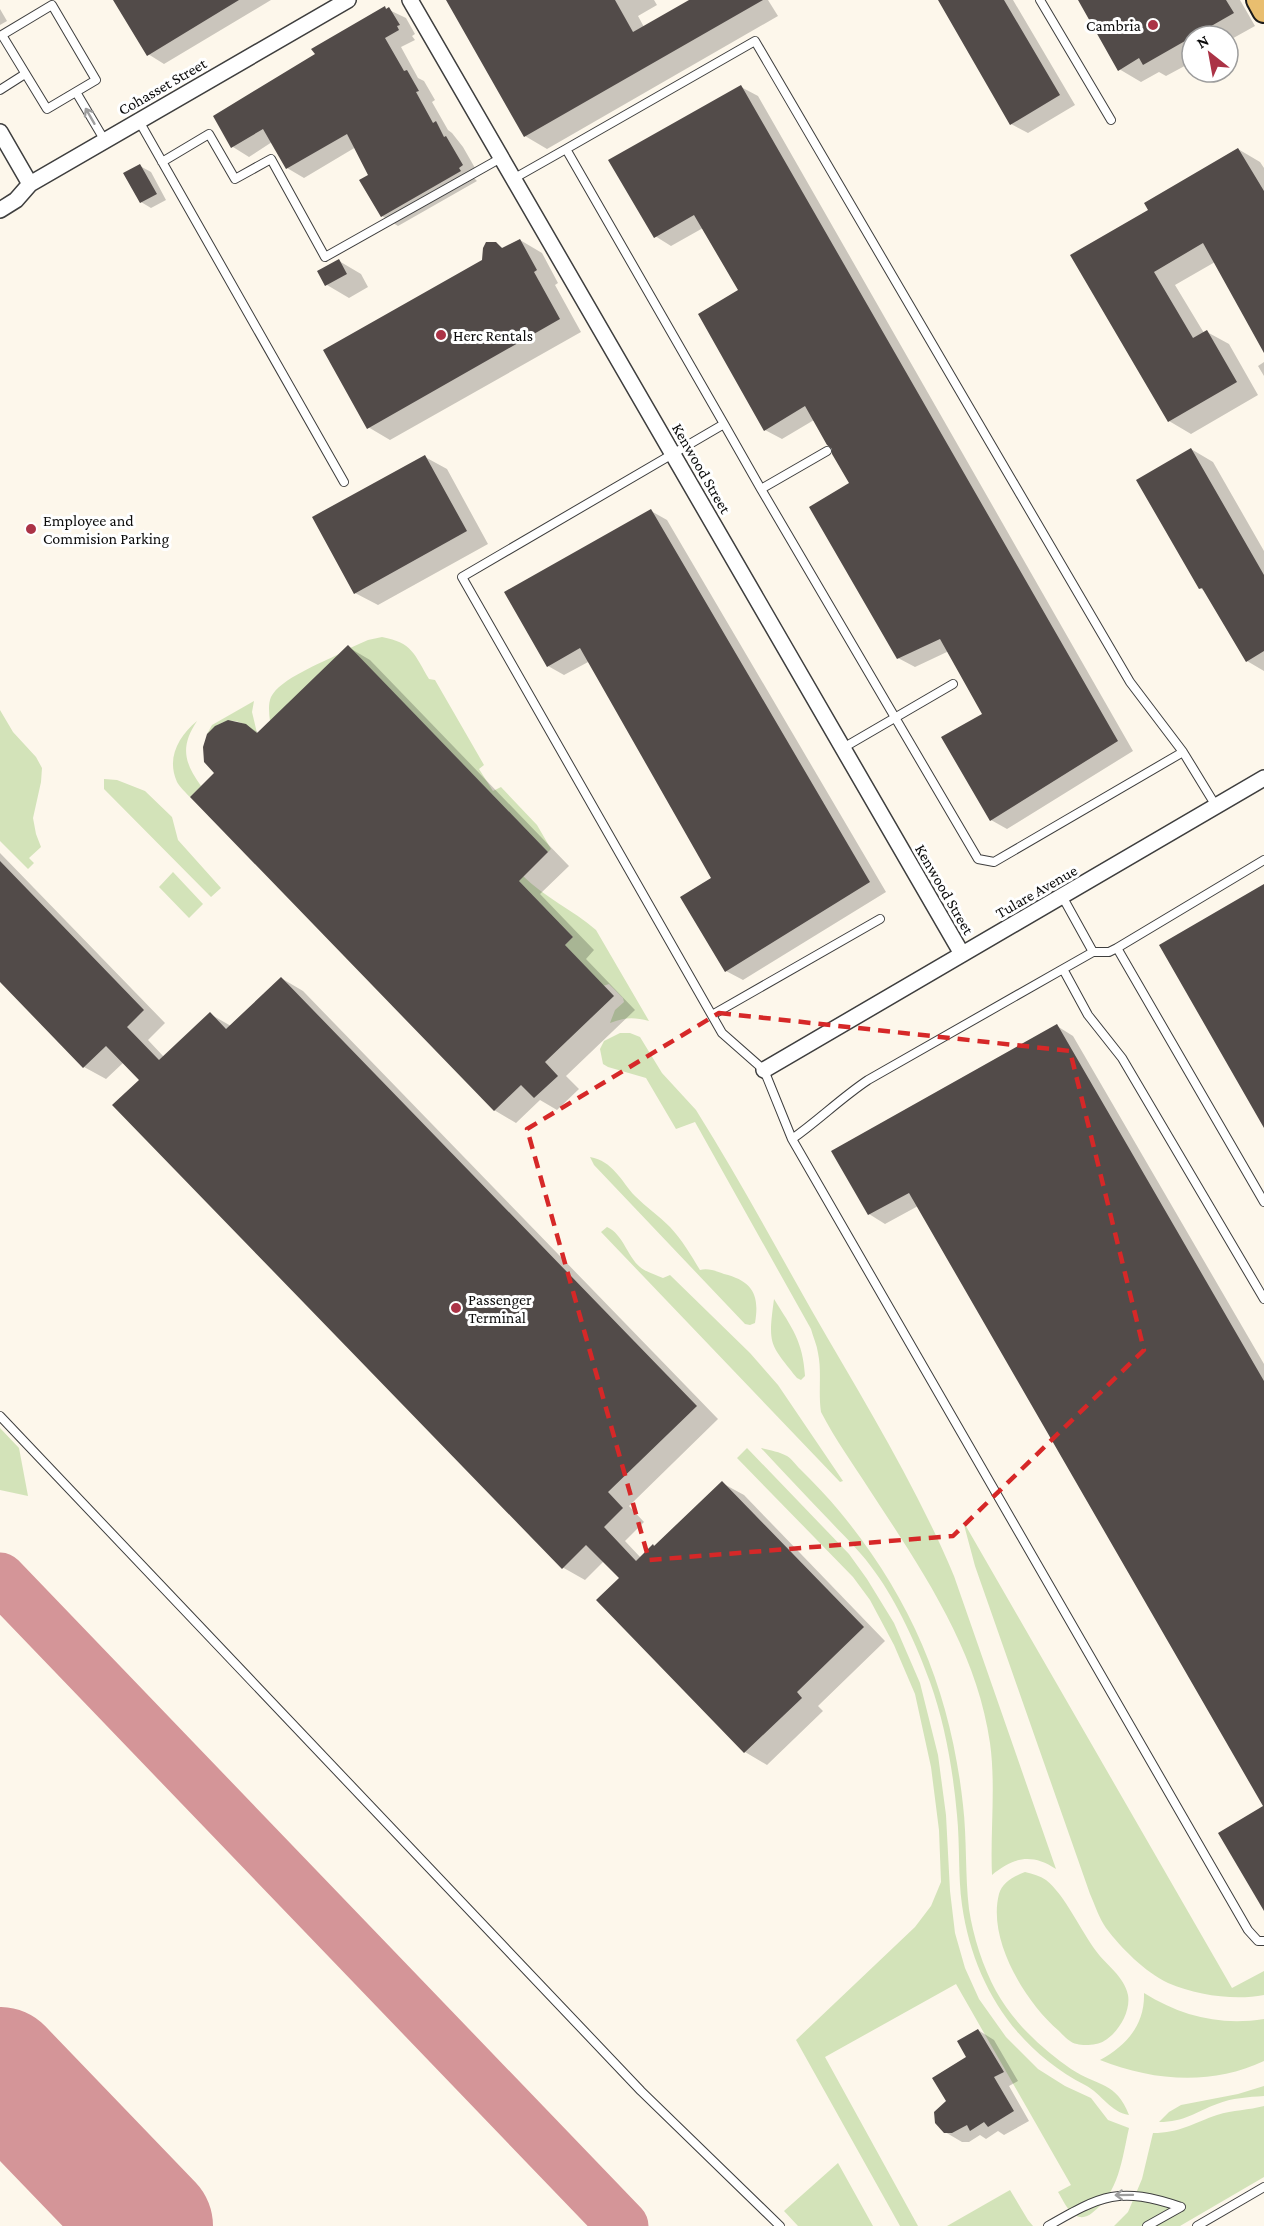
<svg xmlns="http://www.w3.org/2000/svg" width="1264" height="2226" viewBox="0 0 1264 2226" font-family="'Crimson Pro',serif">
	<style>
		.green { fill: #d3e3b9 }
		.shadow { fill: #0003 }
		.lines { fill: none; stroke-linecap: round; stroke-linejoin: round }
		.taxiway { stroke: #d49598; stroke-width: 51 }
		.runway { stroke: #d49598; stroke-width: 126 }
		.building { fill: #524b49 }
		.service-casing { stroke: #3e3e3e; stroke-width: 10 }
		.minor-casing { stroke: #3e3e3e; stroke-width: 18 }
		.primary-casing { stroke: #1c1c1c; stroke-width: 26 }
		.service { stroke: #fff; stroke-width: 8 }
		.minor { stroke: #fff; stroke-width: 15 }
		.primary { stroke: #e9be6f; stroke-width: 22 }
		.oneway { stroke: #9d9d9d }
		.marked { fill: none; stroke: #d62828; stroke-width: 4.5; stroke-dasharray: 12 8; stroke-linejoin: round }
		.poi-dot { fill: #ab3346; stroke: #fff; stroke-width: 2 }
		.labels { text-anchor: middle; stroke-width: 6; stroke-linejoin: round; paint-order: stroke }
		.poi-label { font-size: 16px; fill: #0b0b0b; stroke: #fff; text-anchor: start }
		.street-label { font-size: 16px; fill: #0b0b0b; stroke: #fff }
	</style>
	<rect width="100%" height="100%" fill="#fdf7eb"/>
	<path class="green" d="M382,637c31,6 32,17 47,42l6,1 49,85 -5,4 14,22 8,-4 36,38 14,24 -3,3 -198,-204 18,-8z
		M339,654l-69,67c-1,-8 -2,-17 1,-24 9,-18 50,-34 68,-43z
		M254,701l-2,11 5,21c-19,-16 -32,-17 -50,1l5,-9z
		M0,710l13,22 23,25 6,11 -1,14 -8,36 3,16 5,13 -12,11 5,5 -6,6 -28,-28z
		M197,721c-17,26 -13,41 4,65l-11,11c-4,-4 -10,-10 -13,-15 -11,-24 2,-46 20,-61z
		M104,779l13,1 28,11 27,26 6,23 43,48 -10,9 -107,-108z
		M173,872l30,32 -14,14 -30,-31z
		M523,876c21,21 50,34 73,54l53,91c-15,-4 -24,-4 -39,2l5,-13 9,-8 -1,-4 -14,-14 -6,2 -38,-41 8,-8 -55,-57z
		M620,1033h10l10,4 22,36 34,37c41,65 78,134 116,201 50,87 103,172 142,265l102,293c-24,-16 -43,-12 -64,6 -2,-43 4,-89 -2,-132 -13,-94 -70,-176 -121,-254 -16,-25 -34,-50 -48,-77 -3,-20 1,-40 -3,-59 -1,-8 -5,-16 -7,-24l-116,-207 -19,7 -30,-51 -38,-11 -5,-3 -3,-15 4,-8z
		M590,1157c23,4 31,24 45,39 11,11 24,20 35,31 12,13 21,28 30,43 8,-2 16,1 24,4 28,7 36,20 31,49l-5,2 -5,-1 -151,-159z
		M607,1227c16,7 20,29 33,40 6,5 16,8 23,11l7,-3 80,78 28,32 65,96 -3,1 -239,-250z
		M774,1299c18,29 29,42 31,77l-4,4 -4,-2c-28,-35 -29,-33 -23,-79z
		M0,1428l19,20 9,48 -28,-6z
		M747,1448l102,106 18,25 27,44 26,60 18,72 8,60 4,76 5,42 10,35 14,31 27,38 32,32 27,17 26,12 17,22 21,8c-7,31 -10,65 -37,85 -5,4 -11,6 -17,2 -8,-5 -12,-15 -17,-23l13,-7 -115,-201 -131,73 93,169h-18l-104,-186 119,-113 16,-21 10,-24 -2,-52 -8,-63 -16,-73 -21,-49 -24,-45 -17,-23 -116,-119z
		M761,1448c8,2 19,4 26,8 5,3 9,9 13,13 14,14 28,28 40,43 72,87 111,181 123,293 4,34 2,70 6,104 4,27 14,58 27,82 17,31 46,58 75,78 27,18 45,12 58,46 -19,-3 -27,-21 -44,-30 -70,-36 -112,-102 -123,-180 -4,-29 -2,-60 -5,-90 -4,-45 -12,-91 -27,-133 -13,-36 -33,-80 -55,-110 -13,-19 -30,-35 -45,-51 -23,-24 -46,-48 -69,-73z
		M963,1521l269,467 32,-17v24c-30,6 -67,0 -96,-12 -23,-11 -47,-35 -62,-55 -7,-10 -11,-23 -16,-34l-115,-328z
		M1025,1872c8,2 15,4 21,8 19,15 35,51 50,71 11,15 28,25 32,44 3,17 -10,38 -24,46 -6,4 -20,5 -27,3 -7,-1 -13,-8 -18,-13 -33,-28 -72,-91 -60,-137 3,-12 16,-18 26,-22z
		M1144,1993c37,23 76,33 120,26v42c-53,25 -111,20 -164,-1 26,-14 45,-35 44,-67z
		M1264,2086v10c-16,1 -32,2 -47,8 -22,8 -32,18 -58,18l10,-10 12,-7 57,-11z
		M1264,2106v71l-84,49h-66l14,-14 14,-33 11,-46c27,0 40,-10 64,-18 16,-5 32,-5 47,-9z
		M838,2163l35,63h-75l-14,-15z
		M1010,2190l18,30 5,6h-86z"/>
	<path class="shadow" d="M115,0h156l-107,64 -16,-10z
		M447,0h207l3,5 -19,11 6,11 48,-27h76l10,16 -231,133 -22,-13z
		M940,0h73l62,105 -47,28 -17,-9z
		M1079,0h161l15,26 -27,15v-5h-36v26l-26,14 -7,-4 -18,10 -22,-13z
		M385,8l21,10 9,16 -3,2 3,4 -14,7 17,31 6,3 11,19 -3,2 16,28 4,3 11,14 16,28 -5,3 3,3 -79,45 -16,-10 -12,-40 -14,-29 -52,31 -17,-10 -15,-26 -23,15 -16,-10 84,-93z
		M0,9l7,12 -7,4z
		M741,87l17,9 375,655 -126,78 -16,-9 -7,-106 -35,-63 -34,16 -17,-9 -47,-175 -17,-35 -20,-28 -32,19 -17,-9 -25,-139 -37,-63 -32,18 -16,-10z
		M1238,149l22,13 4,6v182l-49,-88 -40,23 29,48 3,-1 22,12 29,51 -67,39 -22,-13 -97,-165 78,-46z
		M140,166l11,6 15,28 -15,8 -10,-6z
		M520,240l22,13 16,30 -3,2 26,47 -191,108 -22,-13 127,-183 9,5z
		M339,261l22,13 7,13 -19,11 -22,-13z
		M1264,362v14l-6,-10z
		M1191,449l22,13 51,89v120l-17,-10 -41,-69 -6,-4z
		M425,457l22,12 41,75 -110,61 -23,-12z
		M651,511l16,9 219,372 -143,88 -17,-9 -13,-93 -123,-217 -26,14 -16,-9z
		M348,647l22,13 199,206 -29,28 54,56 -8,9 49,51 -69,66 13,13 -22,21 -17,-10 -24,23 -22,-13 -278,-336 30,-49 13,8z
		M0,853l165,170 -17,17 16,17 46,-43 21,12 50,-48 22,13 415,428 -89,87 15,16 -19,19 16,17 14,-10 67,-65 22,12 141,146 -67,65 5,5 -56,54 -22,-13 -147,-152 23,-22 -17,-17 -19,19 -23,-13 -438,-505 -18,17 -22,-12 -84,-87z
		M1057,1026l16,10 191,328v440l-346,-598 -33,18 -16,-10z
		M978,2030l16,10 24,41 -9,5 20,35 -25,14 -6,-4 -12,8 -6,-4 -11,7h-7l-17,-10 3,-30 20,-44z"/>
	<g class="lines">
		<path class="taxiway" d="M0,1578l623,648"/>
		<path class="runway" d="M0,2070l150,156"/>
	</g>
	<path class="building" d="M113,0h126l-92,56z
		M446,0h169l18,32 56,-32h74l-239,137z
		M938,0h66l56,95 -50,30z
		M1078,0h148l8,13 -91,52 -4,-7 -21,13z
		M385,6l1,3 3,-2 11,18 -3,1 2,4 -14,8 19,33 3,-1 12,21 -3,1 17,31 3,-2 8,16 2,-1 17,29 -4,3 2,3 -80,46 -22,-37 9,-5 -21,-41 -61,35 -23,-40 -32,19 -18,-32 102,-62 -4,-5z
		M741,85l377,656 -128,80 -49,-84 41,-23 -42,-75 -43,20 -88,-152 40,-24 -17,-29v-5l-5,-4 -22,-39 -41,25 -66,-117 40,-24 -44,-75 -40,23 -46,-78z
		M1238,148l26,43v162l-61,-110 -49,29 39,66 14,-8 30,52 -69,40 -98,-167 78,-45 -4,-7z
		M140,164l17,30 -17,9 -17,-30z
		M520,239l17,31 -3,2 26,47 -193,110 -44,-79 159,-90 1,-12 3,-6h10l6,6z
		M339,259l8,15 -22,12 -8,-15z
		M1191,448l73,127v76l-18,11 -44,-74 -3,1 -63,-109z
		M425,455l42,76 -113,63 -42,-77z
		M651,509l219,373 -145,90 -45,-75 31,-19 -131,-230 -33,19 -43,-75z
		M348,645l200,207 -29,29 54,56 -8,8 49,51 -69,66 13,14 -24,22 -13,-13 -27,26 -304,-314 24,-24 -10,-11 -1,-15 4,-13 8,-8 13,-6 18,4 11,9z
		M0,861l144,149 -17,17 32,33 51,-48 16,17 55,-52 416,429 -89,86 15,16 -19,19 32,34 17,-17 1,2 68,-65 142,146 -67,65 5,6 -58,55 -148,-153 23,-22 -33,-33 -24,24 -450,-464 27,-25 -33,-34 -23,22 -83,-86z
		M1264,884v244l-105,-183z
		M1057,1024l207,357v530l-46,-78 45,-27 -354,-613 -41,22 -37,-64z
		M978,2029l26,43 -10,5 20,34 -26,16 -4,-5 -14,9 -3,-6 -15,8h-8l-9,-10 -1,-11 12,-11 -14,-23 34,-21 -9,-16z"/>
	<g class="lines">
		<g class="service-casing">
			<path id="service" d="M1040,0l71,120
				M52,5l44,75 -49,29 -45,-74z
				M0,90l25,-16
				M76,92l29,49
				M139,121l205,361
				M162,162l47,-28 26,45 36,-20 54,98 176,-99
				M513,179l53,-30
				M724,424l37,65 66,-38
				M761,489l217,370 16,3 189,-110
				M843,748l110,-64
				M1216,806l-33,-54 -53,-70 -375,-641 -189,108 158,275 -262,153 260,456 42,37 28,69 456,791 10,11h6
				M1062,896l31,56 -30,17 25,46 34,43 142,241
				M1117,948l147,-88
				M1093,952h16l8,-4 147,254
				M712,1015l168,-96
				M792,1139c27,-19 49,-41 76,-59l195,-111
				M0,1416l641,675 139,135
				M1048,2226c54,-31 71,-40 133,-19
				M1147,2226l34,-19
				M1197,2226l67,-39"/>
		</g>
		<g class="minor-casing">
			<path id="minor" d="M410,0l552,954
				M0,132l30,52
				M0,210l16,-10 14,-16 318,-184
				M764,1070l500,-292"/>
		</g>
		<g class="primary-casing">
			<path id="primary" d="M1258,0l6,11"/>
		</g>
		<use href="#service" class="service"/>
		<use href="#minor" class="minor"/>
		<use href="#primary" class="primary"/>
	</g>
	<defs><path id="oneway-shaft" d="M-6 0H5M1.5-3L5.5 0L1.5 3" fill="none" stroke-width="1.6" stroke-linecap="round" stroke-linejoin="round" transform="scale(1.5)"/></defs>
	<g class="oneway">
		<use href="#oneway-shaft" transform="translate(90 116) rotate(-120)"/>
		<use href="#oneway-shaft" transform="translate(1124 2195) rotate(179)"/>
	</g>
	<path class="marked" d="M719,1013l351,38 74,299 -191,186 -304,24 -122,-431z"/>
	<g class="poi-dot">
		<circle cx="1153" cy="25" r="6"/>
		<circle cx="441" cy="335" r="6"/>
		<circle cx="31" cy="529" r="6"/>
		<circle cx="456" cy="1308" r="6"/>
	</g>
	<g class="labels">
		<g class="poi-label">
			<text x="1141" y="31" text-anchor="end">Cambria</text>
			<text x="453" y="341">Herc Rentals</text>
			<text x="43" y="526">Employee and<tspan x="43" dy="18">Commision Parking</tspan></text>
			<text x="468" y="1305">Passenger<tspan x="468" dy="18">Terminal</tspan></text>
		</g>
		<g class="street-label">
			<text transform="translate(162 86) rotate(-30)" y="6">Cohasset Street</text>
			<text transform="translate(702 468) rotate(60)" y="6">Kenwood Street</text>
			<text transform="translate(945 889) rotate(60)" y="6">Kenwood Street</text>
			<text transform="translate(1036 891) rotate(-30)" y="6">Tulare Avenue</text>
		</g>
	</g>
	<g transform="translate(1210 54) rotate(329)"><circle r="28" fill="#ffffff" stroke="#9d9d9d" stroke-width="1.5"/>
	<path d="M0-4.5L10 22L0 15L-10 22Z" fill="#ab3346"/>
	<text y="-9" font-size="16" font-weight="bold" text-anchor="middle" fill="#0b0b0b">N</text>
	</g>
</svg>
